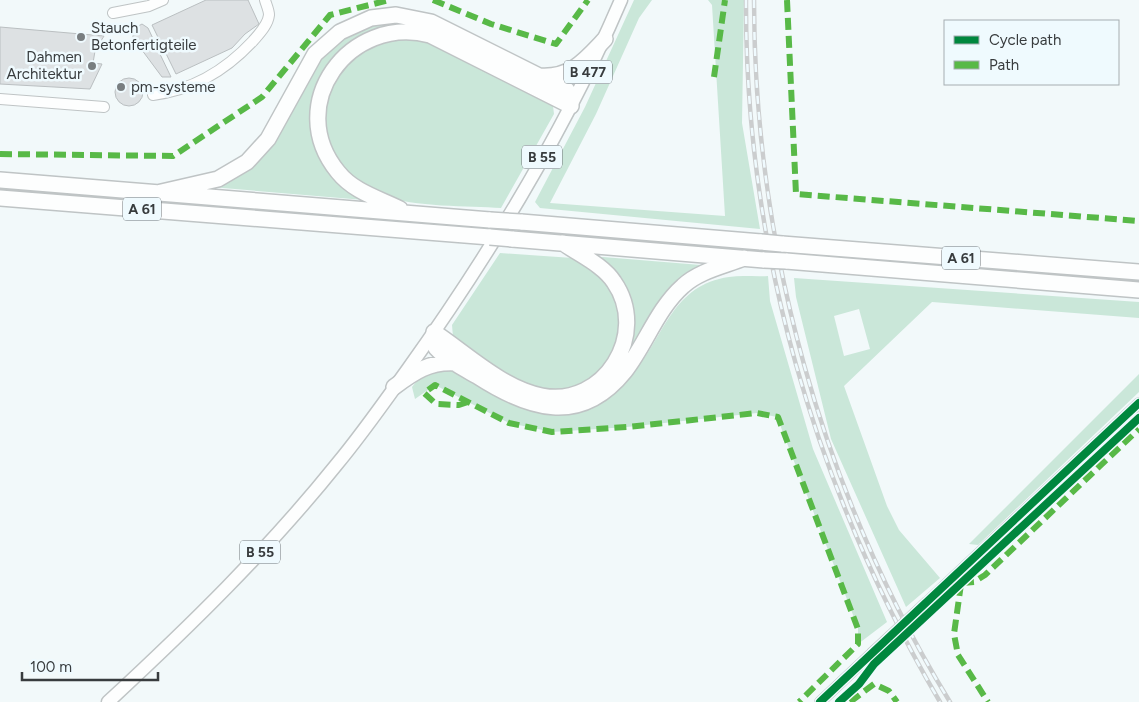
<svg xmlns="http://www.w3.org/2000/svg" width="1139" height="702" viewBox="0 0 1139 702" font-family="Figtree,sans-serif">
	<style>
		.green { fill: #cae7d9; fill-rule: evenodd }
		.building { fill: #dde1e3; stroke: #babfc1 }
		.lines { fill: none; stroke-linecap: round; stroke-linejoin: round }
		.minor-casing { stroke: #bfc4c5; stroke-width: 12 }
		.major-casing { stroke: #bfc4c5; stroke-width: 15 }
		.highway-casing { stroke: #bfc4c5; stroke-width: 18 }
		.minor { stroke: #fdfefe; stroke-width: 10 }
		.major { stroke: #fdfefe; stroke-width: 12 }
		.highway { stroke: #fdfefe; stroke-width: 15 }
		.rail-casing { stroke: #cbcdce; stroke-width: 4.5 }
		.rail { stroke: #effafe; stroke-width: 2.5; stroke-dasharray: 8; stroke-linecap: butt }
		.minor-bridge-casing { stroke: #bfc4c5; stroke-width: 12; stroke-linecap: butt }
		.highway-bridge-casing { stroke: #bfc4c5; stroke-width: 18; stroke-linecap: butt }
		.minor-bridge { stroke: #fdfefe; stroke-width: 10 }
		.highway-bridge { stroke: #fdfefe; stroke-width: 15 }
		.quiet { stroke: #58b947; stroke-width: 6; stroke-dasharray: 12 6; stroke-linecap: butt }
		.cycleway-casing { stroke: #effafe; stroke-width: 11 }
		.cycleway { stroke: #00873e; stroke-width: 8 }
		.poi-dot { fill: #797e80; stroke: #effafe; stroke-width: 2 }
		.labels { text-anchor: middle; stroke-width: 5; stroke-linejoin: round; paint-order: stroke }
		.shield { fill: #effafe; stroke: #6f7578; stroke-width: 1 }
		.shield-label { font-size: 14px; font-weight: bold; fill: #383c3e }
		.poi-label { font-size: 15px; fill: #383c3e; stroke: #effafe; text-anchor: start }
	</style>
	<rect width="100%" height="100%" fill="#f2f9fa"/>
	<path class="green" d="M634,0h18l-13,18 -43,96 -46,89 175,13 -13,-211 -4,-5h36l-2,123 18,106 -220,-21 -5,-6 50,-95z
		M380,18l44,5 34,18 -86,-9 -53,54 -1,64 46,50 -153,-13 38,-22 62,-99 30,-31z
		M405,37l21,2 120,60 7,7 1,8 -53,94c-32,-2 -88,-1 -117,-12 -53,-18 -78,-77 -44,-124 7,-9 14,-18 24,-24 12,-6 28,-7 41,-11z
		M500,253l73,5 27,16 22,34 -3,40 -29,34 -22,9h-27l-34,-14 -54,-40 -1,-12z
		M603,257l110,9c-35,12 -50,38 -68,68 -27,47 -64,87 -124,64 -22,-9 -42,-25 -62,-37l3,-4c25,16 51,38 81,42 82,12 120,-91 50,-141z
		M768,276l2,25 43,148 74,173 -29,22v-16l-81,-211 -20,-4 -130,14 -75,5 -43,-9 -74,-38 -20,14 -3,-12 8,-10 27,-11 54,29 112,-1c7,-8 16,-15 22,-23 30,-37 38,-86 94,-94 13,-2 26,0 39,-1z
		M794,278l345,24v16l-207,-16 -88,84 43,120 12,24 41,48 -34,29 -75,-168 -35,-142zM859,309l11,40 -26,7 -10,-40z
		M1139,374v18l-161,153 -9,-1z"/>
	<path class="building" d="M206,0h42l11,24 -14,10 -13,14 -56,26 -24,-49z
		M142,24l6,4 8,17 5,-3 4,8 -6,2 12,25h-9l-29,-39v-9z
		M0,27l104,9 -9,15 -2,12 9,1 -12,25 -90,-5z
		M115 92a14 14 0 1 1 28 0a14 14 0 1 1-28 0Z"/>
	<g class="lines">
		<g class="minor-casing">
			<path id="minor" d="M113,13l36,-7 14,-6
				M153,95c41,-5 73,-25 100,-54 6,-7 15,-16 16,-26 0,-5 -3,-11 -4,-15
				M0,99l104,8
				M927,602l212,-199
				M820,702l51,-48"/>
		</g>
		<g class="major-casing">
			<path id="major" d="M108,702c81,-75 160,-152 229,-238 25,-30 48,-63 71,-95 82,-115 157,-238 213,-369"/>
		</g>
		<g class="highway-casing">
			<path id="highway" d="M540,76c31,2 45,-16 65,-37
				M0,180l490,40
				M157,193l61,-14 29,-17 21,-23 47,-85 25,-22 31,-14 25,-3 35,7 136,68 3,5 1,11
				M0,198l490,39
				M400,209c-22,-11 -46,-17 -62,-37 -55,-67 11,-158 92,-137l141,71
				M521,222l240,20
				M512,239l252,21
				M563,243c17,12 40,22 51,39 36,52 -10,126 -72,114 -40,-8 -75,-42 -108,-64l2,16c11,12 27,20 41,28 51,33 103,51 148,-5 21,-27 32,-62 58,-85 16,-15 41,-20 61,-28
				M782,244l357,28
				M786,261l353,29
				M394,387c20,-15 36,-26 62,-24"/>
		</g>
		<use href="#minor" class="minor"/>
		<use href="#major" class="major"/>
		<use href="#highway" class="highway"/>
		<g class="rail-casing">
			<path id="rail" d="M746,0c-1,247 69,489 194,702
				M754,0c0,245 68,493 196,702"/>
		</g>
		<use href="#rail" class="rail"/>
		<g class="minor-bridge-casing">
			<path id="minor-bridge" d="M871,654l56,-52"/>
		</g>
		<g class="highway-bridge-casing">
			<path id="highway-bridge" d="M490,220l31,2
				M490,237l22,2
				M761,242l21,2
				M764,260l22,1"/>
		</g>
		<use href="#minor-bridge" class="minor-bridge"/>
		<use href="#highway-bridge" class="highway-bridge"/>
		<path class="quiet" d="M433,0l58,24 65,20 32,-44
			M787,0l9,194 343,27
			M714,77l11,-77
			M0,154l173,2 89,-59 68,-82 59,-15
			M468,402l-9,3 -23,-1 -12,-11 11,-8 74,38 43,9 75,-5 130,-14 21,4 80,212v15l-59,58
			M962,583l12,-1 11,-7 154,-146
			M961,584l-7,50 4,21 30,47
			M850,702l24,-18 15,7 8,11"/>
		<g class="cycleway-casing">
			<path id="cycleway" d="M820,702l319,-299
				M839,702l20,-18 15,-20 265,-246"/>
		</g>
		<use href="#cycleway" class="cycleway"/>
	</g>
	<g class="poi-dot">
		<circle cx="81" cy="37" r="5"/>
		<circle cx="92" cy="66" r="5"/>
		<circle cx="121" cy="87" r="5"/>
	</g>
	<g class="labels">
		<g class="shield">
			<rect x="564" y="60.5" width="48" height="23" rx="4"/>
			<rect x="522" y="145.5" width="40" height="23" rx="4"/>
			<rect x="123" y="197.5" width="38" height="23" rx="4"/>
			<rect x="942" y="246.5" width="38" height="23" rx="4"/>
			<rect x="240" y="540.5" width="40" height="23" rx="4"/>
		</g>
		<g class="shield-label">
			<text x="588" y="77">B 477</text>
			<text x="542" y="162">B 55</text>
			<text x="142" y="214">A 61</text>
			<text x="961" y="263">A 61</text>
			<text x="260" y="557">B 55</text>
		</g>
		<g class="poi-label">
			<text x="91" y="33">Stauch<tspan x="91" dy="17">Betonfertigteile</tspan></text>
			<text x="82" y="62" text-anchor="end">Dahmen<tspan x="82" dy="17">Architektur</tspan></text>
			<text x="131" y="92">pm-systeme</text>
		</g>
	</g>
	<rect x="944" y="20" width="175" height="65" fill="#effafe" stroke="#a6aeb1"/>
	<rect x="954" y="36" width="25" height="8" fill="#00873e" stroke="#a6aeb1"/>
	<text x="989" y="45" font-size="15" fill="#383c3e">Cycle path</text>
	<rect x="954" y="61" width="25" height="8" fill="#58b947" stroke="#a6aeb1"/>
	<text x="989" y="70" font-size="15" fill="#383c3e">Path</text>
	<path d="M22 672v8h136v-8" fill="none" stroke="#383c3e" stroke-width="2.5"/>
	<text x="30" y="672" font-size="15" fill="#383c3e" stroke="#effafe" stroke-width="4" paint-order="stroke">100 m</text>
</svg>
